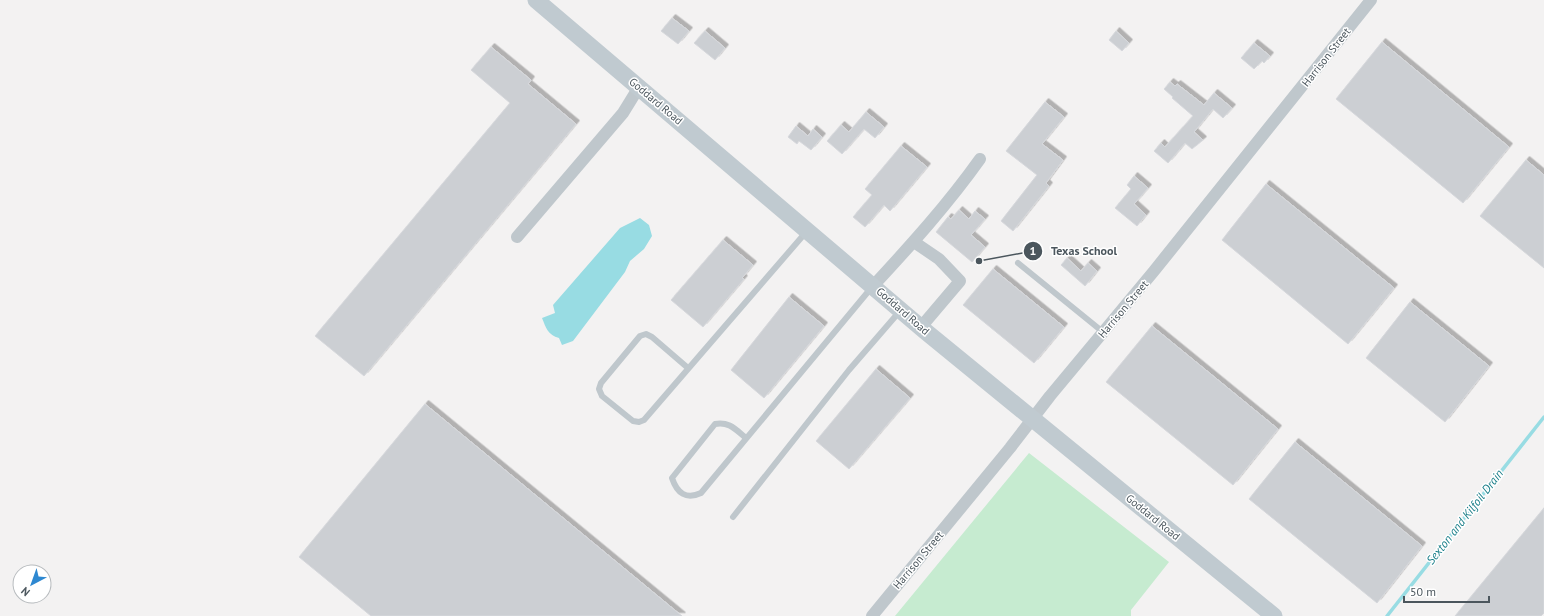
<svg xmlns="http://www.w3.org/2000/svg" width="1544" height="616" viewBox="0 0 1544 616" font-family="'PT Sans',sans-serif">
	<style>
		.green { fill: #c6ebd0 }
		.water { fill: #98dce3 }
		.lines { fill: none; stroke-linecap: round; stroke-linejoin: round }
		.stream { stroke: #98dce3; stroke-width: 3.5 }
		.building { fill: #cccfd3; stroke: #d6d8dc; filter: url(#shadow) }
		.service { stroke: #bfc7cc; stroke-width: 6 }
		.minor { stroke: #bfc7cc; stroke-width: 12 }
		.secondary { stroke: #c0cad0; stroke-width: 17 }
		.labels { text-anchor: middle; stroke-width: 3; stroke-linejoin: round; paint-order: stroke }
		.street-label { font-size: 11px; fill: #4b565d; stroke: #fff }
		.water-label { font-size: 12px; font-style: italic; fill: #1b7f89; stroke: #fff }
		.leader { fill: none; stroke: #4b565d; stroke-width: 1.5 }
		.callout-dot { fill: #4b565d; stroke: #fff; stroke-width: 1.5 }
		.mark-label { font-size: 12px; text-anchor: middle; font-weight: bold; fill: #fff }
		.callout-label { font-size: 12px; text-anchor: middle; font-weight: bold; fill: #4b565d; stroke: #fff; stroke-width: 3; stroke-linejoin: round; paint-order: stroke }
	</style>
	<defs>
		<filter id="shadow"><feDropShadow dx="3.5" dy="-3.5" stdDeviation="0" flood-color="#0004"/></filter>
	</defs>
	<rect width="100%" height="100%" fill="#f3f2f2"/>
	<path class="green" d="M1029,453l140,109 -38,48v6h-236z"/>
	<path class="water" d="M640,218l9,7 3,11 -8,13 -14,12 -5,11 -52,69 -11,4 -3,-7c-11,-3 -13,-10 -17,-20l13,-5 -2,-8 67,-77z"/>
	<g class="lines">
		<path class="stream" d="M1387,616l157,-199"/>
	</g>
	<path class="building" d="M672,18l17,13 -11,13 -17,-13z
		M705,31l20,17 -10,12 -21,-17z
		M1116,31l13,12 -7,8 -13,-11z
		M1382,42l127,105 -46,56 -127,-104z
		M1254,43l16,13 -6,7 -2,-2 -8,8 -13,-11z
		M491,47l40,33 -3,4 48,40 -212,252 -49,-40 195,-233 -39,-33z
		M1170,82l5,4 2,-2 27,21 10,-12 18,15 -9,10 -10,-9 -19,23 9,8 -11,9 -7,-6 -17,20 -14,-12 7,-8 4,4 28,-31 -21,-18 1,-1 -9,-8z
		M1045,102l19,15 -22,27 21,16 -17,23 3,3 -36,45 -12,-10 36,-46 -31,-24z
		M866,112l18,15 -9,11 -11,-9 -22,25 -15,-13 14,-16 8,7z
		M796,126l12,10 5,-7 9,8 -11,13 -12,-9 -2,3 -9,-7z
		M901,146l26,21 -37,44 -6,-6 -19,22 -12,-10 19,-22 -7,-6z
		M1526,160l18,15v93l-64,-52z
		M1134,176l14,12 -14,16 12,11 -9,11 -22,-18 16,-19 -4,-4z
		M1266,184l128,104 -46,56 -126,-104z
		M959,210l10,9 6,-8 10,8 -14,16 14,12 -13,15 -36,-30 12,-15 3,2z
		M723,240l30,25 -11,13 2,1 -41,48 -32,-27z
		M1067,258l14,13 7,-8 9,8 -12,15 -24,-21z
		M993,269l71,58 -30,36 -71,-58z
		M789,297l35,29 -60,72 -33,-28z
		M1410,302l79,64 -44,56 -79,-64z
		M1152,326l126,103 -45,56 -127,-103z
		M876,369l34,29 -61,71 -33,-28z
		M425,404l257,212h-311l-72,-59z
		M1295,442l127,104 -45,57 -128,-104z
		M1544,508v105l-3,3h-86z"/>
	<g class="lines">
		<path class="service" d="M1018,263l85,69
			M688,368l-36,-31 -6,-3 -6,2 -39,47 -2,6 3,7 31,25 6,1 5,-2 163,-189
			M746,438c-10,-8 -17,-17 -31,-14l-43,54c5,15 14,22 29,15l171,-206
			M733,517l116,-147 51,-59"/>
		<path class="minor" d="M517,237l106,-124 16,-26
			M914,242l25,17 21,22 -39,46
			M873,286c38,-41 75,-82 107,-127
			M872,616l138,-168 40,-52 104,-125 217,-271"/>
		<path class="secondary" d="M536,0l389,331 349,285"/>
	</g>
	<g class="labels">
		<g class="street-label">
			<text transform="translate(1326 57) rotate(-52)" y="4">Harrison Street</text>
			<text transform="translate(656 101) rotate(40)" y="4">Goddard Road</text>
			<text transform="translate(1123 309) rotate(-50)" y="4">Harrison Street</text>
			<text transform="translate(903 311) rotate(41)" y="4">Goddard Road</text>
			<text transform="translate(1153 517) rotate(39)" y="4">Goddard Road</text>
			<text transform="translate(918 560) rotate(-50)" y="4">Harrison Street</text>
		</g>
		<g class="water-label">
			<text transform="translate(1465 517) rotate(-52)" y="4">Sexton and Kilfoil Drain</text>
		</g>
	</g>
	<path class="leader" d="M979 261L1033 251"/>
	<g class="callout-dot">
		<circle cx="979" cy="261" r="4"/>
		<circle cx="1033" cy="251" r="10"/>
	</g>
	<g class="mark-label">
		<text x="1033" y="255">1</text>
	</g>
	<g class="callout-label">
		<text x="1084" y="255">Texas School</text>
	</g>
	<g transform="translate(32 584) rotate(221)"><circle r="19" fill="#ffffff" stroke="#b7bbbe"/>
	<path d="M0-3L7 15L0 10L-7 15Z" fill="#2e88d1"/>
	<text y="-6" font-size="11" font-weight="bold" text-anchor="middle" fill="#4b565d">N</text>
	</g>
	<path d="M1404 596v6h85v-6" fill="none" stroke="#4b565d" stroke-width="2"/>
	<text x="1410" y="596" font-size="12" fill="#4b565d" stroke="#ffffff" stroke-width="3" paint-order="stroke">50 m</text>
</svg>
